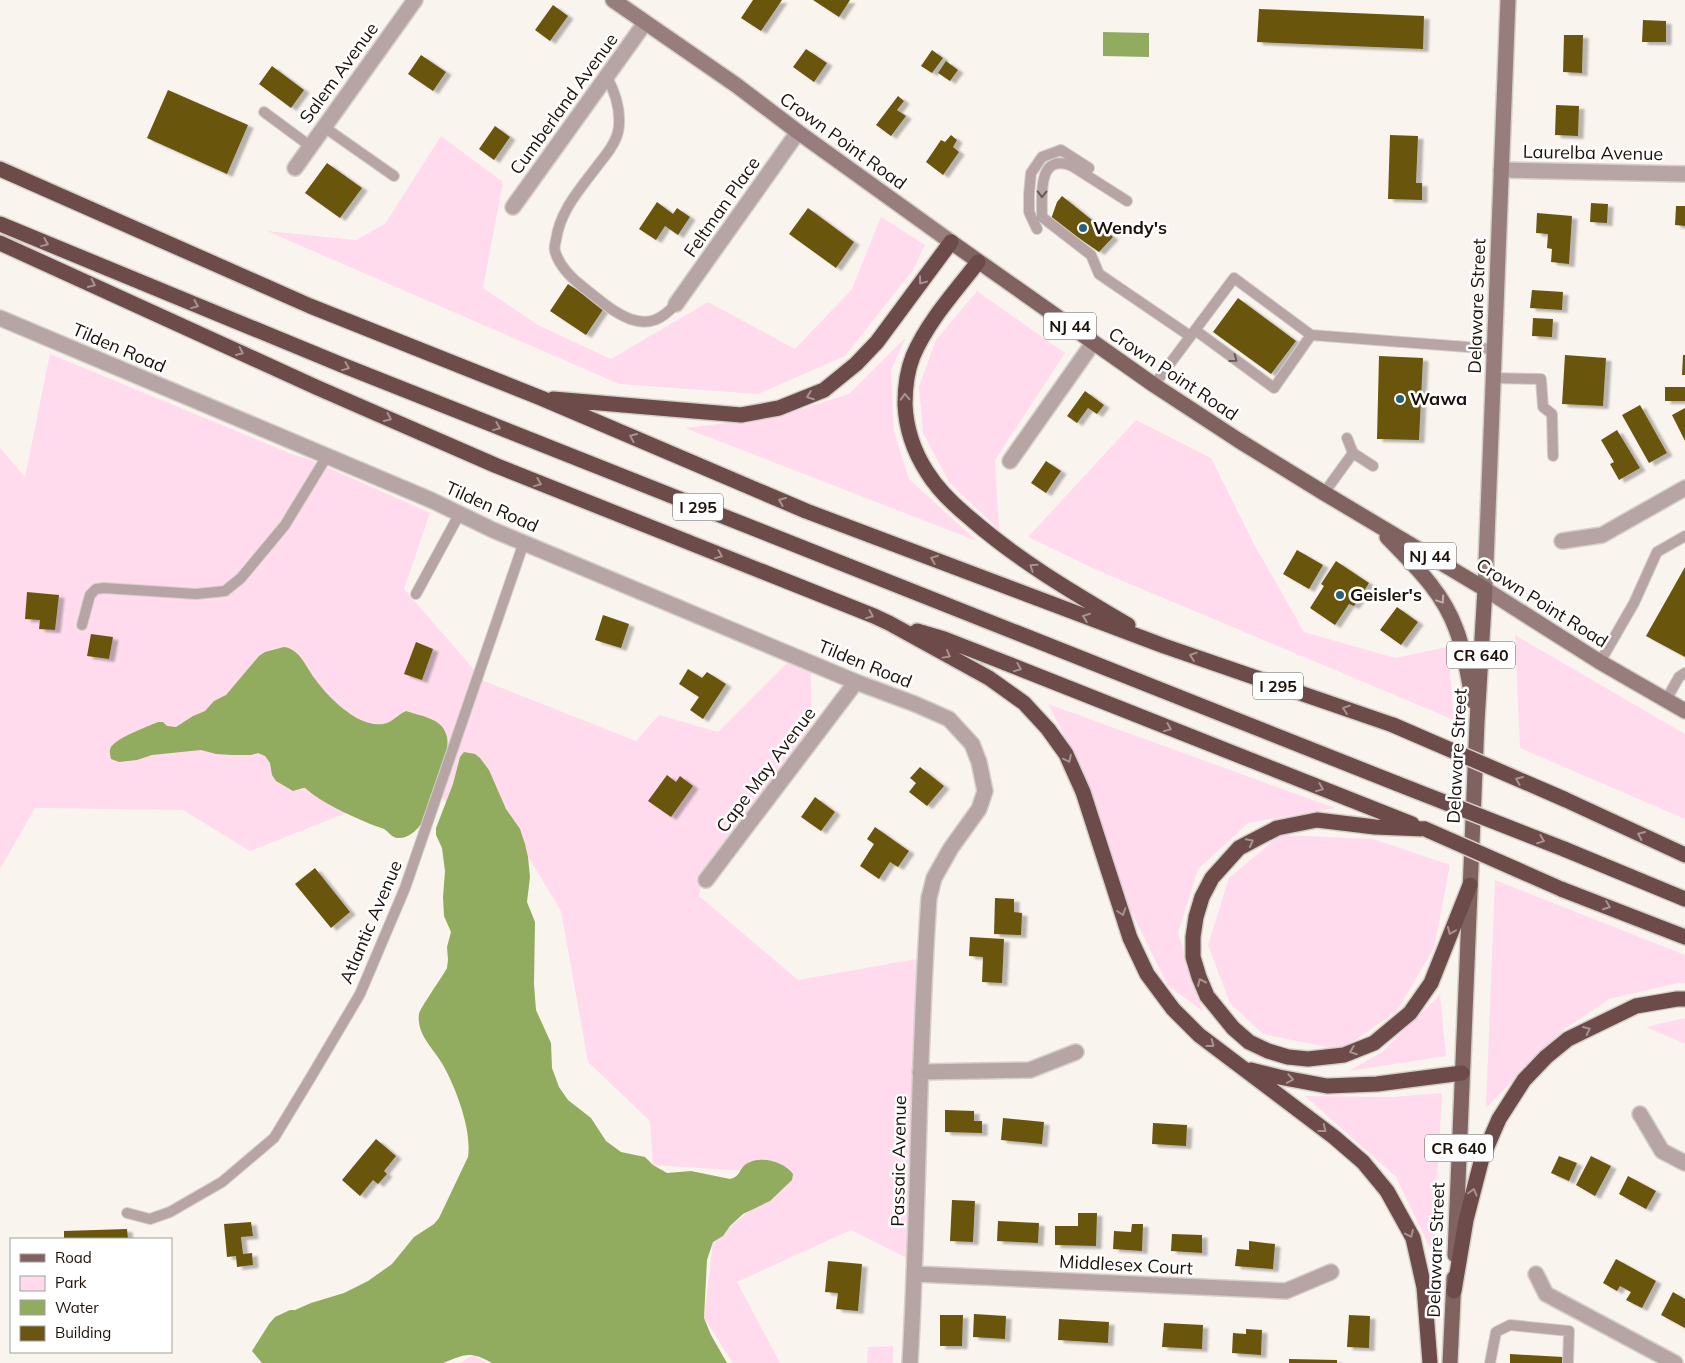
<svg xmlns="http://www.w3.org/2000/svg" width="1685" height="1363" viewBox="0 0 1685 1363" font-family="Mulish,sans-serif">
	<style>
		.green { fill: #ffdbed }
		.water { fill: #92ac5f }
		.building { fill: #6a5511; filter: url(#shadow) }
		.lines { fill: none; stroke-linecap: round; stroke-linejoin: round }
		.service-casing { stroke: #d6d0ca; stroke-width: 12 }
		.minor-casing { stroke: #d6d0ca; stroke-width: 18 }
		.secondary-casing { stroke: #d6d0ca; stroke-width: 18 }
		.primary-casing { stroke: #d6d0ca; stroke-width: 18 }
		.motorway-casing { stroke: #d6d0ca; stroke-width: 18 }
		.service { stroke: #b6a5a4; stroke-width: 10 }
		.minor { stroke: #b6a5a4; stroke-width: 15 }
		.secondary { stroke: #977e7d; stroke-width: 15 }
		.primary { stroke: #806261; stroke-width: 15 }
		.motorway { stroke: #6c4b4a; stroke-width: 15 }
		.motorway-bridge-casing { stroke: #d6d0ca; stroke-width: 18; stroke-linecap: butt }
		.motorway-bridge { stroke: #6c4b4a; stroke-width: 15 }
		.oneway { stroke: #685b56 }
		.oneway2 { stroke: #a79392 }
		.oneway3 { stroke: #c0b0b0 }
		.poi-dot { fill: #266179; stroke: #fff; stroke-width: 2 }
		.labels { text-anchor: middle; stroke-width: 5; stroke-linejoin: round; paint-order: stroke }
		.shield { fill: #fff; stroke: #5f5853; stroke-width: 1 }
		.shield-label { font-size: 16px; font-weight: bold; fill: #1b1109 }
		.street-label { font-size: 18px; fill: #1b1109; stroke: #fff }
		.poi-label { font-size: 18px; font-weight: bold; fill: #1b1109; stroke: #fff; text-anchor: start }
	</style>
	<defs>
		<filter id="shadow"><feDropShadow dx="5.5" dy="3" stdDeviation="1" flood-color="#0004"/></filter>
	</defs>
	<rect width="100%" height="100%" fill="#faf4ef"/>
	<path class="green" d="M441,136l62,46 -20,106 55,37 73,34 97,-57 87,47 57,-60 29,-72 44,28 -12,25 -68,86 -87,38 -139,-10 -352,-153 89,9 29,-16z
		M977,291l88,62 -70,107 4,70 -50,-48 -26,-49 -4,-46 17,-47z
		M906,337l-15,33 3,62 15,47 68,62 -292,-113 91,-11 73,-23z
		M50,354l244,101 17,5 119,53 -26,76 80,92 152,60 23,-26 59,17 69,-69 24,9v61l-107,136 -5,27 99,84 124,-22 -15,300 -56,-28 -114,52 43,81h-47l-29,-45 9,-76 79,-68 -139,-9 -3,-44 -62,-59 -27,-151 -96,-159 -10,58 -17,-16 -33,42 -59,-23 -96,38 -67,-41 -148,-2 -35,61v-421l25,29z
		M1136,420l75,38 44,88 49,86 91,26 53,-11 6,73 -355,-149 -71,-34z
		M1515,635l170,99v85l-165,-71z
		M1048,704l287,104 -87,15 -50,46 -20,64 25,78 -35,-25 -40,-81 -40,-124z
		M1280,835l93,4 77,26 -16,83 -37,63 -56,39 -78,-16 -33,-31 -22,-58 21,-67z
		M1495,880l190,75v28h-7l-69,16 -46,31 -77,78z
		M1440,995l6,61 -97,15 33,-19z
		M1685,1018v26l-39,-17z
		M1442,1093l-9,161 -37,-77 -91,-81 87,1z
		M893,1346v17h-26l1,-16z
		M474,1354l12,9h-25z"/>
	<path class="water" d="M1103,32l46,1v24l-46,-1z
		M284,647c16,2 22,20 31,32 13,18 43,49 68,45 9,-1 15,-10 23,-13 17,6 37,7 41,26 1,5 0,10 0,16l-23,66c-5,10 -15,20 -27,19 -6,-1 -8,-6 -13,-9 -4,-2 -10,-3 -14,-5 -22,-10 -47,-20 -65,-36h-2l-10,3 -17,-10 -4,-6 -2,-12 -5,-7 -7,-3 -7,2h-19l-16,-1 -15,-4 -49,5 -15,5 -18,2 -8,-3c-1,-5 -2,-8 0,-12 7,-10 36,-20 47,-25h5l4,4 9,1 17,-11 12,-5 9,-10 12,-6 33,-39 6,-4z
		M464,752l11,2 5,4 9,12 17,39 14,20 5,15 3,13 2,20 -3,25 8,20 -1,62 2,26 15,33 1,25 7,19 9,13 23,18 15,23 15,11 24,5 8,8 14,8 24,-2 39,8c10,-2 9,-10 16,-15 13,-9 38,-3 47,10l-1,6 -22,21 -27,13 -13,12 -7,10 -10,6 -6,18 -3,58 7,17 16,28h-235c-22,-12 -26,-9 -49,0h-181l-10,-12 17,-27 6,-7 15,-7h5l16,-7 33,-10 24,-12 24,-17 22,-27 20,-13 5,-6 29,-61c4,-27 -12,-69 -25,-92 -9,-16 -27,-31 -24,-51 1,-6 24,-38 28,-46l1,-8 -1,-13 4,-15 -7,-16 -1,-19 2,-26 -3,-23 -6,-13v-7l17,-44 7,-27z"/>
	<path class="building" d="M753,0h29l-21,31 -20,-13z
		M813,0h37l-11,17z
		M553,5l15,11 -18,25 -15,-11z
		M1259,9l165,7 -1,33 -166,-7z
		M1643,20l23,1v21h-24z
		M1564,35h19l-1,38 -19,-1z
		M806,49l21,14 -13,19 -21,-15z
		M932,50l11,8 -11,15 -11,-7z
		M421,55l25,17 -13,19 -25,-17z
		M946,61l12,9 -8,11 -12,-8z
		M272,66l32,24 -13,18 -32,-24z
		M168,90l80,35 -21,49 -80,-36z
		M898,96l6,5 -7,9 9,6 -15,20 -15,-11z
		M1556,105l23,1 -1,30 -23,-1z
		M495,126l15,11 -16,23 -15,-11z
		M951,135l6,5 -4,7 6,5 -16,23 -17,-13 15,-22 4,2z
		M1390,135l28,1 -2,47h6v17l-34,-1z
		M327,163l35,25 -22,30 -35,-25z
		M1062,196l51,41 -14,15 -48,-33 6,-17z
		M657,202l16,12 4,-6 13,9 -12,18 -13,-9 -9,14 -17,-11z
		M1591,203l17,1 -1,19 -17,-1z
		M1676,206h9v20l-10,-1z
		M808,208l46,34 -18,26 -47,-34z
		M1537,213l35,3 -3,48 -18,-2 1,-13 -5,-1 1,-14 -12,-1z
		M568,284l36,24 -18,27 -36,-24z
		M1532,290l31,2 -1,18 -32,-2z
		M1238,298l58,43 -25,33 -58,-42z
		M1533,318l20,1 -1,18 -20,-1z
		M1565,355l41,3 -3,48 -41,-2z
		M1683,355h2v20h-3z
		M1379,356l44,2 -4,82 -42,-1z
		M1665,387h20v14h-20z
		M1085,391l19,14 -7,9 -9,-6 -11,15 -10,-7z
		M1640,405l27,48 -18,10 -27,-48z
		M1685,408v33l-13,-26z
		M1617,430l23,38 -21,12 -9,-16 4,-2 -13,-22z
		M1046,461l15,10 -15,22 -15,-10z
		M1297,550l26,15 -14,24 -26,-15z
		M1336,561l33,22 -15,23 -5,-2 -14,21 -25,-17 14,-22 -3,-2z
		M1685,567v90l-39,-21z
		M27,592l32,3 -4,35 -16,-1 1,-9 -15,-1z
		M1397,607l21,15 -17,23 -21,-15z
		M603,615l26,9 -8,24 -26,-8z
		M91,634l22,3 -4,22 -22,-3z
		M416,642l17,7 -11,31 -18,-6z
		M688,669l14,9 5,-6 19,12 -23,35 -13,-9 9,-13 -20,-13z
		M920,767l24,19 -17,20 -18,-14 7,-9 -6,-5z
		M667,775l9,7 4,-6 13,10 -22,31 -23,-16z
		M815,797l20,15 -14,19 -20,-14z
		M875,827l34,24 -11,16 -8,-5 -11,17 -19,-13 14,-22 -7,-5z
		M315,868l35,44 -19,16 -36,-44z
		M995,898l19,1v13l8,1 -1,22 -27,-1z
		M970,937l34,2 -2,44 -20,-1 1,-25 -14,-1z
		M945,1110l29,1v10h8v12l-37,-1z
		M1003,1118l41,4 -2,22 -41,-4z
		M1153,1123l34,2 -1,21 -34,-2z
		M376,1139l20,17 -12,15 3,3 -9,10 -5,-4 -13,16 -18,-16z
		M1559,1156l18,7 -8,18 -18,-8z
		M1591,1156l20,10 -16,30 -19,-11z
		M1628,1176l28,15 -10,18 -27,-15z
		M952,1200l23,1 -2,41 -23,-1z
		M1078,1213h19l-1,33 -41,-1v-19h23z
		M998,1221l41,2 -1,20 -41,-2z
		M251,1222l2,14 -12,1 2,17 9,-1 1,12 -16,2 -1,-11 -9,1 -3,-33z
		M1132,1224h11l-1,27 -29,-2 1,-18 17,1z
		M127,1229l1,10h-64v-8z
		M1172,1234l30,1v18l-31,-2z
		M1249,1241l26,3 -2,25 -38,-3 2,-17 12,1z
		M1616,1259l40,22 -14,27 -16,-8 5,-8 -11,-6 -3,5 -14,-8z
		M828,1261l34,3 -4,47 -22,-2 2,-16 -13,-1z
		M1673,1292l12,7v29l-24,-13z
		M974,1314l32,2 -1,23 -32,-2z
		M940,1315h23l-1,31h-22z
		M1349,1315l21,1 -1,32 -22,-1z
		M1059,1319l50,3 -1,21 -50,-3z
		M1164,1323l39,2 -1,24 -40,-2z
		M1246,1329l16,1 -1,25 -29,-2 1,-20 13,1z
		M1510,1354l53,3v6h-53z
		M1289,1359l48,1v3h-48z"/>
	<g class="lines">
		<g class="service-casing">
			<path id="service" d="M607,77c9,17 15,35 11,55 -3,12 -12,23 -20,33 -17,23 -38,45 -42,75 -1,4 -2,7 -1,11 4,15 15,26 28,36 14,11 29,25 47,32 20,7 32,0 46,-15
				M264,112l46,34
				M324,127l70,49
				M1127,201l-55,-35c-35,-14 -30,30 -30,51l49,38 8,19 91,62
				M1037,229l-8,-17v-18l2,-21 11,-16 19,-7 28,18
				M1195,330l79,58 37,-53
				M1493,378l48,1 2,28 9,7 1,42
				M1154,385l80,-107 77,57 182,14
				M1347,438l6,15 20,13
				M1324,493l29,-40
				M416,594l44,-81
				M82,625l8,-30 6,-6 8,-1 92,6 29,-3 16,-13 44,-53 42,-69
				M1600,662l34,-59 23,-51 28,-16
				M1666,700l13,-23 6,-4
				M127,1213l23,6 20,-7 52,-30 52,-44 37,-61 49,-83 45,-106 119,-346
				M1490,1363l6,-31 14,-7 59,6 -1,32"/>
		</g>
		<g class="minor-casing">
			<path id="minor" d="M295,168l120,-168
				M1501,170l184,4
				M513,207l132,-184
				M676,304l122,-172
				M0,318l431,182 62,30 363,152 59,22 34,15 23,25 7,18 6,29 -6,18 -28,39 -17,30 -5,20c-11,155 -10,310 -19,465
				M1010,461l83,-118
				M1562,541l40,-6 83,-47
				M706,880l150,-198
				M920,1072l110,-2 46,-18
				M1640,1114l22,37 23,12
				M915,1274l371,17 45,-19
				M1536,1274l10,20 129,69"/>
		</g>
		<g class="secondary-casing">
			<path id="secondary" d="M613,0l123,85 62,47 153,110
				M1508,0l-23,589 115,73 85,49"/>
		</g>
		<g class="primary-casing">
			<path id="primary" d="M951,242l203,143 84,55 86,53 161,96 -8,133 -22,533
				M1387,537c27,28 56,55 69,92 9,23 12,48 17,72
				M1450,1363l4,-85"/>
		</g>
		<g class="motorway-casing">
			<path id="motorway" d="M0,169l310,137 231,92 265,113 358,135 229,79
				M0,224l342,141 1056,419
				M0,243l318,145 179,78 377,150 15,7 100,55 35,25 24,26 18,25 17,38 47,146 17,36 26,35 26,26 135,102 29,25 24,29 26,47 11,49 6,76
				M978,262c-23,30 -50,59 -65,94 -6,15 -8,32 -8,48 1,24 9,48 22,68 11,18 28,34 44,47 48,42 103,74 157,106
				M553,399l188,16 38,-7 45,-18 32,-26 21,-22 74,-100
				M917,631l27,8 54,21 414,164
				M1564,799l121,56
				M1425,829l-50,-2 -58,-7 -40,8 -38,20 -27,30 -10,19 -6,20 -3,20v20l6,20 8,19 26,32 16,14 19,9 20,6 20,2 36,-4 30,-12 36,-30 21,-30 39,-98
				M1564,849l121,50
				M1561,889l124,48
				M1251,1070l28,7 48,9 50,-2 85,-11
				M1454,1291l12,-71 16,-62 17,-39 25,-39 22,-23 22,-18 68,-33 41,-7h8"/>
		</g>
		<use href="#service" class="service"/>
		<use href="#minor" class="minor"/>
		<use href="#secondary" class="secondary"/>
		<use href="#primary" class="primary"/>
		<use href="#motorway" class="motorway"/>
		<g class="motorway-bridge-casing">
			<path id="motorway-bridge" d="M1393,725l171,74
				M1398,784l166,65
				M1425,829l136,60"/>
		</g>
		<use href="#motorway-bridge" class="motorway-bridge"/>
	</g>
	<defs><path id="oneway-chevron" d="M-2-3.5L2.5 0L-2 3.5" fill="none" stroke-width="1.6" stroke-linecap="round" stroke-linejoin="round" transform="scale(1.25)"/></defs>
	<g class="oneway">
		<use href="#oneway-chevron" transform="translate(1042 194) rotate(91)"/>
		<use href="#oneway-chevron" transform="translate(1234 359) rotate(36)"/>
	</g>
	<g class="oneway2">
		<use href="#oneway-chevron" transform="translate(45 243) rotate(22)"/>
		<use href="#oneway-chevron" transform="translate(922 281) rotate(127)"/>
		<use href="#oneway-chevron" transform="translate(92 284) rotate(25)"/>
		<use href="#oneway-chevron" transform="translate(195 305) rotate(22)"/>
		<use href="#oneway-chevron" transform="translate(240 352) rotate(25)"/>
		<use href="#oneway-chevron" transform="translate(346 367) rotate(22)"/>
		<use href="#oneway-chevron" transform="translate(810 396) rotate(159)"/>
		<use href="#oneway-chevron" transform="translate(905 397) rotate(-92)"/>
		<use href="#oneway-chevron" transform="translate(388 418) rotate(24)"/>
		<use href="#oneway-chevron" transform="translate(497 427) rotate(22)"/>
		<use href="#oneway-chevron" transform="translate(633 437) rotate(-157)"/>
		<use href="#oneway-chevron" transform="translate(538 483) rotate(22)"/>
		<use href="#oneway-chevron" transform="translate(782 501) rotate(-157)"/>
		<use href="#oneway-chevron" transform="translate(719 555) rotate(22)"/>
		<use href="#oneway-chevron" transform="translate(934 559) rotate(-159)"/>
		<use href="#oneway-chevron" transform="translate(1033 567) rotate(-146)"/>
		<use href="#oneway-chevron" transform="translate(870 615) rotate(22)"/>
		<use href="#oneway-chevron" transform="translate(1086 617) rotate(-159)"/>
		<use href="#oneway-chevron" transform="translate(947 655) rotate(29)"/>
		<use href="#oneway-chevron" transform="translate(1193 656) rotate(-161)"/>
		<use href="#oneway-chevron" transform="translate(1018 668) rotate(22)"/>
		<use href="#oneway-chevron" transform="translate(1346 709) rotate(-161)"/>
		<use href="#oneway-chevron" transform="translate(1168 728) rotate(22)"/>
		<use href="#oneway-chevron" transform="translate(1068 759) rotate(64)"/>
		<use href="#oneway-chevron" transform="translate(1519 780) rotate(-157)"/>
		<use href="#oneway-chevron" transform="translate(1320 788) rotate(22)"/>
		<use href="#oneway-chevron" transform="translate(1641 835) rotate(-155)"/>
		<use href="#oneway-chevron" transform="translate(1541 840) rotate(21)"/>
		<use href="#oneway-chevron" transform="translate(1250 842) rotate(-28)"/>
		<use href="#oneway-chevron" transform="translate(1607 906) rotate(20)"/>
		<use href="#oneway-chevron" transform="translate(1122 912) rotate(72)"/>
		<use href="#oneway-chevron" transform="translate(1451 931) rotate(112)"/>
		<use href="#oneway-chevron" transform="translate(1201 982) rotate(-114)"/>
		<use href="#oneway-chevron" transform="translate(1587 1030) rotate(-25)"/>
		<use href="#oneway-chevron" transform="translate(1211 1044) rotate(37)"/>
		<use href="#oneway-chevron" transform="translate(1353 1051) rotate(159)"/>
		<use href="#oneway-chevron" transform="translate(1290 1079) rotate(10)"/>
		<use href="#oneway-chevron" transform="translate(1323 1129) rotate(38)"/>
		<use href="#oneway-chevron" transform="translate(1473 1192) rotate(-75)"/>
		<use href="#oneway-chevron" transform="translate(1410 1234) rotate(65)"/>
	</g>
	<use class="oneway3" href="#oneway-chevron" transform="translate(1441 600) rotate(56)"/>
	<g class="poi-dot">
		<circle cx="1083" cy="228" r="5"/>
		<circle cx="1400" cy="399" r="5"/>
		<circle cx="1340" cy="595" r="5"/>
	</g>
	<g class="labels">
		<g class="shield">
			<rect x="1044" y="312.5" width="52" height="27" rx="4"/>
			<rect x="673" y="493.5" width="50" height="27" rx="4"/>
			<rect x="1404" y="542.5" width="52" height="27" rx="4"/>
			<rect x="1447" y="641.5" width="68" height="27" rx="4"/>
			<rect x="1253" y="672.5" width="50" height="27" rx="4"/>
			<rect x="1425" y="1134.5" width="68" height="27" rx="4"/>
		</g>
		<g class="shield-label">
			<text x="1070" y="332">NJ 44</text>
			<text x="698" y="513">I 295</text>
			<text x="1430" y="562">NJ 44</text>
			<text x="1481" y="661">CR 640</text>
			<text x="1278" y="692">I 295</text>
			<text x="1459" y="1154">CR 640</text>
		</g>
		<g class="street-label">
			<text transform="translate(339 73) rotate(-54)" y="6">Salem Avenue</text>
			<text transform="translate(564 104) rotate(-54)" y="6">Cumberland Avenue</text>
			<text transform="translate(843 141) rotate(36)" y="6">Crown Point Road</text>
			<text transform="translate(1593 153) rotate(1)" y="6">Laurelba Avenue</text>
			<text transform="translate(722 207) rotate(-55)" y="6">Feltman Place</text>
			<text transform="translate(1477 306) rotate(-88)" y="6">Delaware Street</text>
			<text transform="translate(119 348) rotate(23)" y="6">Tilden Road</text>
			<text transform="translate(1173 374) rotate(34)" y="6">Crown Point Road</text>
			<text transform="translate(492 507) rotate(24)" y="6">Tilden Road</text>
			<text transform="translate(1542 603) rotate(32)" y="6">Crown Point Road</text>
			<text transform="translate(865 664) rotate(22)" y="6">Tilden Road</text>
			<text transform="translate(1457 756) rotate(-87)" y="6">Delaware Street</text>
			<text transform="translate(766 770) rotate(-53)" y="6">Cape May Avenue</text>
			<text transform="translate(371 922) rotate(-67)" y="6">Atlantic Avenue</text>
			<text transform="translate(899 1161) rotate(-89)" y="6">Passaic Avenue</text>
			<text transform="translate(1436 1250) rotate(-88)" y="6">Delaware Street</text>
			<text transform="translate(1126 1265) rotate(3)" y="6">Middlesex Court</text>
		</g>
		<g class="poi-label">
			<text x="1093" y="234">Wendy's</text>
			<text x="1410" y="405">Wawa</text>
			<text x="1350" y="601">Geisler's</text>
		</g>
	</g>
	<rect x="10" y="1238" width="162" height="115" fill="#ffffff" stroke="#a4a09d"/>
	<rect x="20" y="1254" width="25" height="8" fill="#806261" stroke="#a4a09d"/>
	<text x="55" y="1263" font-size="15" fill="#1b1109">Road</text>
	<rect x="20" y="1276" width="25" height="15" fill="#ffdbed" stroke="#a4a09d"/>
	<text x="55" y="1288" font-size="15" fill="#1b1109">Park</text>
	<rect x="20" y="1300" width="25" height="15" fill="#92ac5f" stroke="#a4a09d"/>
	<text x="55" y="1313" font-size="15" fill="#1b1109">Water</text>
	<rect x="20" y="1326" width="25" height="15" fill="#6a5511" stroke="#a4a09d"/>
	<text x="55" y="1338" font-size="15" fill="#1b1109">Building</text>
</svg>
